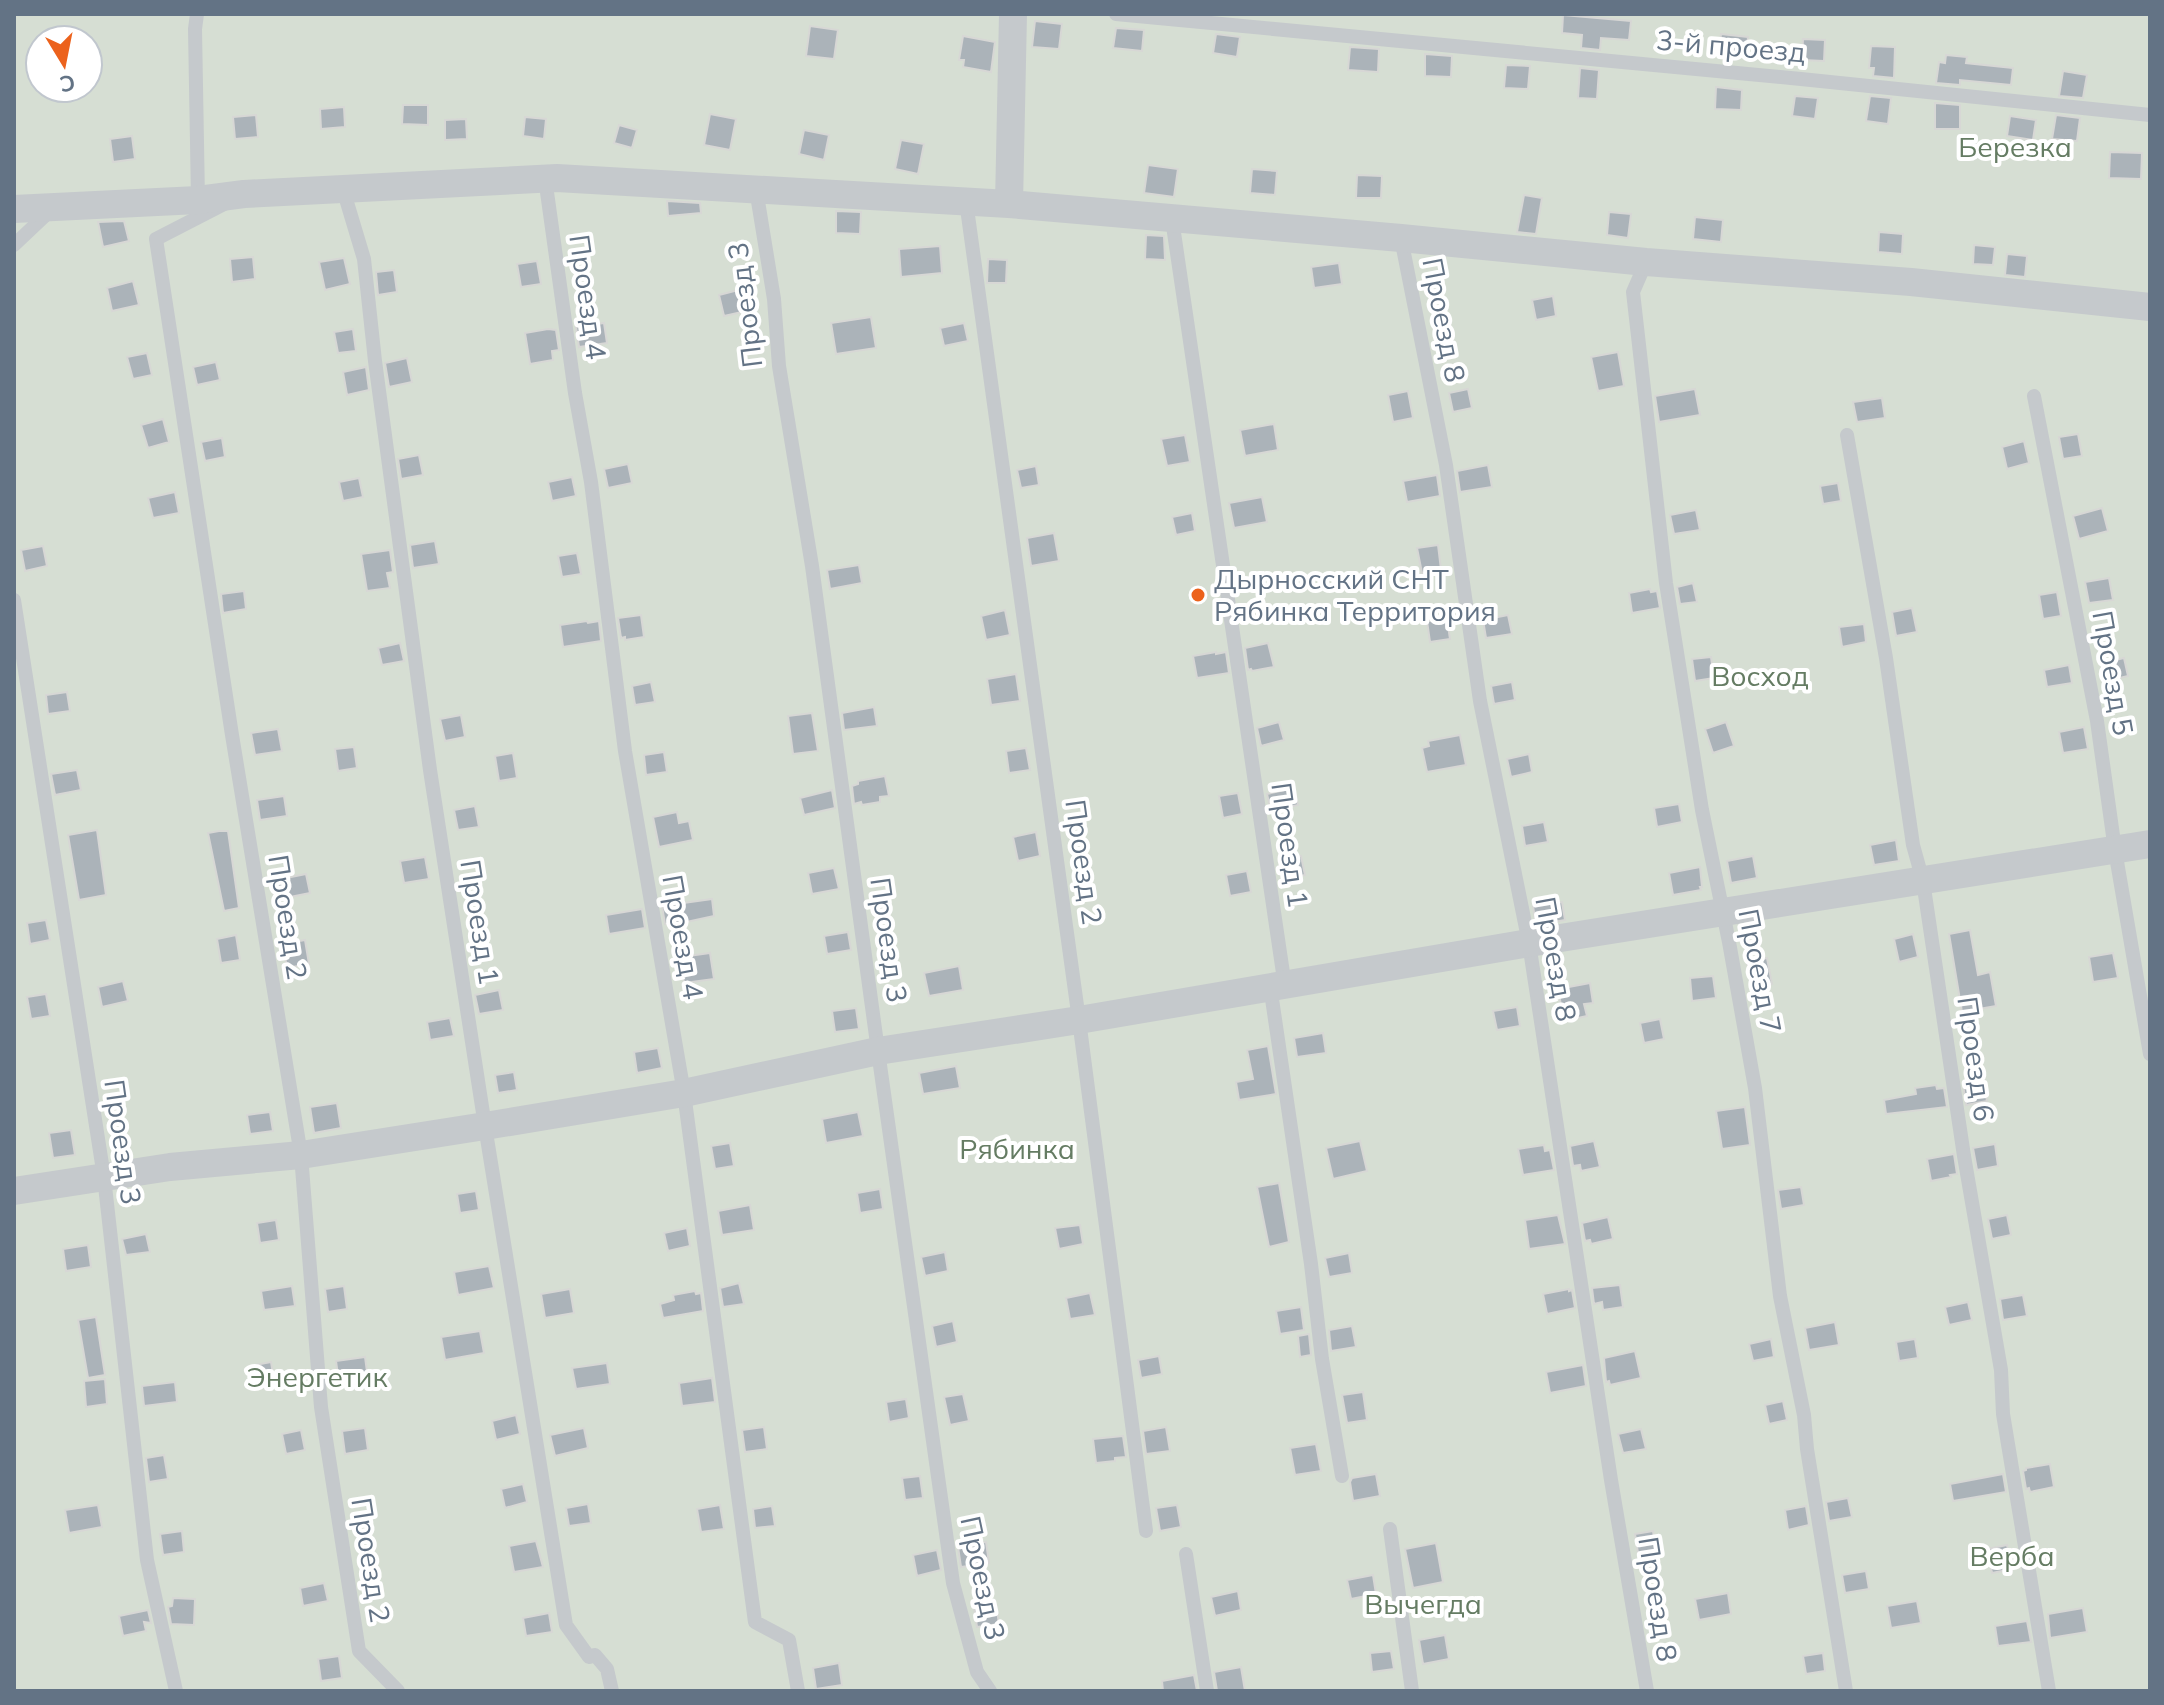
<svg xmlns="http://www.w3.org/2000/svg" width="2164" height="1705" viewBox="0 0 2164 1705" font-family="Mulish,sans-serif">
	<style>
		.green { fill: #d6ded3; fill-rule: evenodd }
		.building { fill: #abb3b9; stroke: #d7d7d5; stroke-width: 2 }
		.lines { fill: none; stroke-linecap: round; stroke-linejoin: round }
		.service { stroke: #c5c9cc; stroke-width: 14 }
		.minor { stroke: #c5c9cc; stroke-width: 28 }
		.poi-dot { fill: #ec621c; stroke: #fff; stroke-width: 3 }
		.labels { text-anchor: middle; stroke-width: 8; stroke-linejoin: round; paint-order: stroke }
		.street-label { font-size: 28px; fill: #637385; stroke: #fff }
		.park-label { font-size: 28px; fill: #657c63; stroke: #fff }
		.poi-label { font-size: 28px; fill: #637385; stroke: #fff; text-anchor: start }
	</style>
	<rect width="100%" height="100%" fill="#f6f6f2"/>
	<path class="green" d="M14,14h2136v1677h-2136zM40,40h48v48h-48z"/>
	<path class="building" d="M1563,15l68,6 -2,19 -28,-2 -1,12 -19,-2 1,-13 -20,-2z
		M1035,21l27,3 -3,25 -27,-2z
		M810,26l28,4 -4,29 -28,-3z
		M1116,28l28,2 -2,21 -29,-3z
		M1216,34l24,3 -3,20 -24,-4z
		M1721,34l27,3 -2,19 -27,-1z
		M963,36l32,6 -4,30 -28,-5 1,-7h-5z
		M1803,39l22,1 -1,21 -22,-1z
		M1871,46l24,1 -1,31 -21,-2 1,-8h-5z
		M1350,47l29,2 -1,23 -30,-2z
		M1425,54l27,2 -1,21 -26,-1z
		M1946,55l21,2 -1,6 47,5 -2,17 -51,-5v5l-24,-2 3,-21 6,1z
		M1506,65l24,1 -2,23 -24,-1z
		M1580,68l19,2 -2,29 -19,-1z
		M2063,71l24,4 -4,23 -24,-2z
		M1716,87l26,3 -1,20 -26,-1z
		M1795,96l23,2 -3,21 -23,-3z
		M1870,96l21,2 -3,26 -22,-3z
		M1935,103l25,2v24h-25z
		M403,105h25v20l-26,-1z
		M344,107l1,20 -24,2 -1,-20z
		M710,114l26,5 -6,31 -26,-5z
		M256,115l2,22 -23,2 -2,-22z
		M2056,115l24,3 -3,23 -25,-2z
		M2010,116l26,4 -3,20 -26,-4z
		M525,117l21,2 -2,20 -21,-3z
		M466,119l1,20 -22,1v-20z
		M619,125l18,5 -5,18 -18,-5z
		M804,130l25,5 -5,25 -25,-6z
		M132,136l3,23 -22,3 -3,-23z
		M901,140l23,4 -6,30 -23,-5z
		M2110,152l32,1 -1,26 -32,-1z
		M1148,165l30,4 -4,28 -30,-4z
		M1252,169l25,2 -2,24 -25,-2z
		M1357,175l25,1 -1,22h-25z
		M1524,195l18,3 -6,36 -19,-2z
		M667,201l33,2 1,10 -33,3z
		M836,211l25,1 -1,22 -24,-1z
		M1609,212l22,2 -3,24 -21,-3z
		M1695,217l28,3 -2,22 -28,-3z
		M124,221l5,20 -26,6 -5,-25z
		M1879,232l24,2 -1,20 -24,-2z
		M1146,235l18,1 1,24 -20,-1z
		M1974,245l21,2 -2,18 -20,-1z
		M940,246l2,27 -41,4 -2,-28z
		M2007,254l20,2 -2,21 -20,-2z
		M253,257l2,22 -23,3 -2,-23z
		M344,258l6,26 -25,6 -6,-28z
		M988,259l19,1 -1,23h-19z
		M537,261l4,23 -20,3 -4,-23z
		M1339,263l3,21 -28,4 -3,-21z
		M394,270l3,22 -19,3 -2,-23z
		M133,281l6,24 -27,6 -5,-23z
		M746,288l5,22 -27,6 -5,-21z
		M1553,296l3,20 -20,4 -4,-20z
		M871,317l5,31 -40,6 -5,-31z
		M604,323l3,20 -28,4 -3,-20z
		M964,323l4,18 -24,5 -4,-18z
		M353,329l3,22 -18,2 -4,-21z
		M548,329l8,1 3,20 -7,1 1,9 -23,4 -5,-31z
		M1618,352l6,34 -26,5 -7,-34z
		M147,353l5,22 -19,4 -6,-22z
		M407,358l5,24 -23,5 -4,-24z
		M216,362l4,18 -23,5 -4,-18z
		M366,367l3,23 -22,5 -4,-23z
		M1468,389l4,19 -19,4 -4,-19z
		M1695,389l5,26 -41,7 -4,-26z
		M1408,391l5,27 -20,4 -5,-27z
		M1882,398l3,20 -28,4 -4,-20z
		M163,419l6,23 -21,6 -7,-23z
		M1274,424l4,26 -33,6 -5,-26z
		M2078,434l4,22 -19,3 -4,-22z
		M1185,435l5,27 -23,4 -6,-27z
		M222,438l3,19 -20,4 -4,-19z
		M2024,441l5,22 -22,6 -5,-22z
		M419,455l4,20 -22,4 -3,-20z
		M628,464l4,19 -24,5 -4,-19z
		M1488,465l4,22 -32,5 -3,-21z
		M1036,466l3,19 -18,3 -4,-18z
		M1437,475l3,21 -33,6 -4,-21z
		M572,477l4,19 -24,5 -4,-19z
		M359,478l4,19 -20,4 -4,-19z
		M1838,483l3,18 -18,3 -3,-18z
		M175,492l4,21 -26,5 -5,-20z
		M1262,497l5,25 -33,6 -5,-25z
		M2102,508l6,23 -29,8 -6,-23z
		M1696,510l4,20 -26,4 -4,-19z
		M1192,513l3,18 -19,4 -4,-18z
		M1054,533l5,28 -28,5 -4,-28z
		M435,541l4,23 -26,4 -3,-23z
		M1438,545l3,25 -19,3 -5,-25z
		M43,546l4,20 -22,5 -4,-21z
		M390,550l3,22 -6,1 3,15 -23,3 -6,-37z
		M577,553l4,21 -19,3 -4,-21z
		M859,565l3,18 -32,6 -3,-19z
		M2109,578l4,22 -24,3 -4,-21z
		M1693,583l4,19 -17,2 -3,-17z
		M1650,589l1,3 6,-1 3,17 -28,5 -3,-20z
		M244,591l2,18 -23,4 -2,-19z
		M2057,592l4,24 -18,3 -4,-24z
		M1912,608l5,24 -21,4 -4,-24z
		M1005,610l5,25 -24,5 -5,-24z
		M641,615l3,22 -19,3v-3l-4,1 -3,-20z
		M1508,615l4,19 -26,4 -3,-18z
		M1447,619l3,20 -20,3 -3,-21z
		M587,621l1,2 11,-2 2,20 -38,6 -3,-22z
		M1864,624l2,18 -24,5 -3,-20z
		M400,643l4,18 -22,4 -4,-17z
		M1268,643l6,24 -22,4 -1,-2 -3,1 -3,-22z
		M1216,652v2l10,-2 3,21 -32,5 -4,-22z
		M1711,657l3,21 -19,3 -3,-22z
		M2124,658l4,18 -21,5 -5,-18z
		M2069,665l3,18 -25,4 -3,-17z
		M1016,674l4,27 -29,4 -4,-26z
		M651,682l4,20 -20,3 -3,-19z
		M1512,682l3,18 -21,4 -3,-18z
		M67,692l3,19 -22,3 -2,-19z
		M874,707l3,19 -33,4 -2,-17z
		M812,713l6,38 -25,3 -5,-38z
		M461,715l4,22 -20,4 -5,-22z
		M1279,722l5,18 -23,6 -4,-18z
		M1726,722l8,24 -21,7 -8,-24z
		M2084,727l4,22 -25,4 -4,-21z
		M278,729l4,22 -27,4 -4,-22z
		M1460,735l6,30 -39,7 -5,-24 7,-2 -1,-5z
		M354,747l3,21 -19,3 -3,-22z
		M1026,748l4,22 -21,3 -3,-22z
		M664,752l3,20 -21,3 -2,-20z
		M513,753l4,25 -18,3 -4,-25z
		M1529,754l3,18 -21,5 -4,-18z
		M77,770l4,20 -26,5 -4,-21z
		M885,776l4,20 -9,1v5l-18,3 -1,-3 -7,2 -2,-18 6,-2v-3z
		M1294,788l4,17 -27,6 -4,-17z
		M832,790l3,18 -31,7 -4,-17z
		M1238,793l4,21 -19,4 -4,-22z
		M284,796l3,20 -27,4 -3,-20z
		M1679,804l3,18 -25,5 -3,-19z
		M475,806l4,21 -21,3 -4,-20z
		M677,812l2,11 10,-2 4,19 -34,7 -6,-30z
		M1544,822l4,20 -23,4 -3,-20z
		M97,830l9,65 -27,5 -11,-65z
		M219,831h9l11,77 -15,3 -16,-78z
		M1036,832l4,24 -22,5 -5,-24z
		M1896,840l3,21 -25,4 -4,-20z
		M1301,856l4,19 -19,4 -4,-19z
		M1753,856l4,22 -26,5 -4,-22z
		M425,857l4,22 -25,4 -4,-22z
		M1700,867l2,20h-2l1,3 -28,5 -4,-22z
		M834,868l5,21 -27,5 -4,-21z
		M1247,871l4,21 -21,4 -4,-21z
		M306,874l4,19 -35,7 -4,-19z
		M712,899l2,17 -46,10v-2h-3l-3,-18z
		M1562,902l3,18 -29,5 -3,-19z
		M642,909l3,19 -36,6 -3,-19z
		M46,920l4,20 -20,4 -3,-21z
		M1970,930l8,45 12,-3 6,34 -34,6 -13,-78z
		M848,932l3,18 -24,4 -3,-18z
		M1913,934l5,23 -19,5 -5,-23z
		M236,935l4,25 -19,3 -4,-24z
		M305,940l4,24 -22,4 -4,-24z
		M710,953l4,26 -30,4 -3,-26z
		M2113,953l5,25 -25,4 -4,-25z
		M1767,958l5,26 -20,4 -5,-26z
		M959,966l4,24 -34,6 -5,-23z
		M1713,976l3,22 -24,3 -2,-23z
		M123,981l5,20 -26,6 -4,-20z
		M1590,983l3,20 -9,1 3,12 -23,5 -6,-32z
		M499,990l4,20 -24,4 -4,-19z
		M46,994l4,22 -19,3 -4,-22z
		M1517,1007l3,19 -23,4 -4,-19z
		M856,1008l3,21 -24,3 -3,-21z
		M450,1018l4,18 -24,4 -3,-18z
		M1660,1019l4,20 -20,4 -4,-20z
		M1323,1033l3,20 -29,4 -3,-19z
		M1268,1046l8,48 -37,6 -3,-18 17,-3 -6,-29z
		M658,1048l4,20 -25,5 -3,-21z
		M956,1066l4,22 -37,6 -4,-21z
		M514,1072l3,18 -19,3 -3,-18z
		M1983,1080l4,21 -21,4 -3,-21z
		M1936,1085l1,4 7,-1 3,19 -61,7 -2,-14 32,-6 -1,-6z
		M337,1103l4,25 -27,5 -4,-26z
		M1745,1107l5,38 -28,4 -6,-38z
		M270,1112l3,19 -23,3 -3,-19z
		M858,1112l5,24 -37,7 -4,-24z
		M71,1130l4,25 -22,3 -4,-25z
		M1360,1141l7,30 -34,8 -7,-31z
		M1594,1141l6,26 -19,4 -1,-6 -7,1 -3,-20z
		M730,1143l4,23 -19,3 -4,-23z
		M1995,1144l3,22 -21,4 -4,-22z
		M1544,1145l1,6 5,-1 4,20 -31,5 -5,-26z
		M1954,1154l3,20 -7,1 1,2 -20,4 -4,-22z
		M1279,1183l10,59 -20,5 -12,-60z
		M1801,1187l3,18 -23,4 -3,-19z
		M880,1189l3,20 -23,4 -3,-20z
		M476,1191l3,19 -19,3 -3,-19z
		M750,1205l4,25 -32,5 -4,-24z
		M1558,1215l7,29 -36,5 -4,-29z
		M2007,1215l4,20 -19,4 -4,-20z
		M1608,1217l5,22 -22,5 -1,-4 -5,1 -3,-18z
		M276,1220l3,20 -19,3 -3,-20z
		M1080,1225l3,19 -24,5 -4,-21z
		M687,1228l3,18 -22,5 -4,-18z
		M146,1234l4,18 -24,3 -4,-16z
		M88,1245l3,22 -25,4 -3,-22z
		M945,1252l3,19 -23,5 -4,-19z
		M1349,1253l3,20 -23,4 -4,-19z
		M489,1266l5,22 -36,7 -4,-23z
		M739,1283l5,21 -21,3 -3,-19z
		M1620,1285l3,22 -20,3 -1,-8 -8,2 -2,-16z
		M292,1286l3,20 -31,4 -3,-19z
		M344,1286l3,23 -19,3 -3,-23z
		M570,1289l4,24 -29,5 -4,-24z
		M1569,1289v2l3,-1 3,18 -28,6 -4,-20z
		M695,1291l1,3 5,-1 2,18 -40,7 -3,-14 14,-4 -1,-5z
		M1090,1293l5,22 -25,4 -4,-21z
		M2023,1295l4,21 -24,4 -3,-21z
		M1968,1302l4,18 -23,5 -4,-18z
		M1301,1307l3,23 -24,4 -4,-23z
		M96,1317l9,58 -17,3 -10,-58z
		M953,1321l4,21 -21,5 -4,-21z
		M1835,1322l4,23 -30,5 -4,-22z
		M1352,1326l4,21 -25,4 -2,-21z
		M480,1331l4,22 -39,7 -4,-23z
		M1309,1334l2,21 -11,2 -2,-21z
		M1771,1339l3,18 -21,4 -4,-17z
		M1915,1339l3,19 -19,3 -3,-19z
		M1635,1351l6,27 -31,7 -1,-4 -3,1 -2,-24z
		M1159,1356l3,18 -21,4 -3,-18z
		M365,1357l3,22 -29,4 -3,-22z
		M271,1362l4,24 -22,3 -3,-23z
		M607,1363l3,21 -34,5 -4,-21z
		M1583,1365l3,21 -36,7 -4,-21z
		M712,1378l3,24 -33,4 -3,-23z
		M105,1379l2,25 -21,3 -2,-26z
		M175,1382l2,20 -33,4 -2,-20z
		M1363,1392l4,28 -20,3 -5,-28z
		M963,1394l6,27 -19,4 -6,-28z
		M906,1399l3,19 -20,4 -3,-20z
		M1783,1401l4,19 -18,4 -4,-19z
		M516,1415l4,19 -24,6 -4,-19z
		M764,1427l3,22 -22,3 -3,-22z
		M1166,1427l4,24 -24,3 -3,-23z
		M365,1428l3,22 -23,4 -3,-23z
		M584,1428l4,20 -33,8 -5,-21z
		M1641,1429l5,20 -23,4 -5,-19z
		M301,1430l4,20 -19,4 -4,-20z
		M1123,1436l3,21 -11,1v3l-19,2 -3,-24z
		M1316,1444l5,27 -26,4 -5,-27z
		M164,1455l4,24 -19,3 -3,-24z
		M2050,1464l4,23 -24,5 -1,-4 -3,1 -3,-18 3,-1v-2z
		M1376,1474l4,22 -27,5 -3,-19 2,-4z
		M2003,1474l3,18 -53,9 -3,-17z
		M920,1476l3,22 -18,2 -3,-22z
		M523,1484l4,18 -22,6 -4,-19z
		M1848,1498l4,19 -23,4 -3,-19z
		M588,1504l3,19 -22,3 -3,-18z
		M98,1505l4,22 -33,6 -4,-23z
		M720,1505l4,24 -23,3 -4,-23z
		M1177,1505l4,22 -21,4 -4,-23z
		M772,1506l3,20 -20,2 -2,-19z
		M1806,1506l3,19 -21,5 -3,-20z
		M182,1531l2,21 -21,3 -3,-21z
		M1653,1531l3,19 -18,3 -3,-19z
		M536,1541l7,26 -29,5 -5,-26z
		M986,1542l3,21 -28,4 -3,-20z
		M1436,1543l7,39 -30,6 -8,-39z
		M2007,1545l5,24 -20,4 -5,-24z
		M937,1550l4,20 -24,6 -4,-21z
		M1866,1571l3,18 -24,4 -3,-18z
		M1373,1575l3,19 -25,5 -4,-19z
		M324,1583l4,18 -25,5 -3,-18z
		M1238,1591l3,19 -26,6 -4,-19z
		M1728,1593l3,21 -32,6 -4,-21z
		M173,1598l22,1 -1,26 -23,-1 -3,-17 4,-1z
		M1917,1601l4,22 -30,5 -4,-22z
		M996,1604l3,20 -22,3 -3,-20z
		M2083,1608l4,24 -37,6 -2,-24z
		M148,1610l3,13 -7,-1 2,9 -23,5 -4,-20z
		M549,1613l3,19 -26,4 -3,-18z
		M2027,1621l4,21 -33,4 -3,-20z
		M1445,1635l4,24 -26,5 -4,-24z
		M1391,1651l3,18 -22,3 -2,-19z
		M1823,1653l2,18 -19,3 -3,-18z
		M339,1656l3,22 -21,3 -3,-22z
		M839,1663l3,22 -26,4 -3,-21z
		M1241,1667l4,24h-28l-3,-19z
		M1194,1675l3,16h-34l-1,-10z"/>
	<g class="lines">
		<path class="service" d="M197,14l-2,15 3,171
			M1116,14l685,65 349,36
			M553,180l-7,5 29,208 16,89 34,269 59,342 71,529 34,18 9,51
			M343,189l21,70 11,102 55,409 55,356 81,499 23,32 6,-2 12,14 5,22
			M756,189l18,110 5,67 33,200 66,485 75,532 24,89 13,19
			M966,201l113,819 67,511
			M224,204l-68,35 76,496 69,420 20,252 38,244 39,40
			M1172,219l111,754 -11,26 39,265 11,95 20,117
			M1401,238l45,227 34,236 49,242 82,537 36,211
			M14,245l37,-35
			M1646,262l-13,30 33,291 36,227 27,132 26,146 25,208 24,119 3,34 39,242
			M2034,396l63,325 18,129 35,204
			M1847,435l39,223 27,187 10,36 41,275 37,214 2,44 46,277
			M14,600l90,577 43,383 29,131
			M1390,1529l22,162
			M1186,1554l21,137"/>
		<path class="minor" d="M1009,204l4,-190
			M14,209l184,-9 46,-6 313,-16 452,26 392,34 245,24 265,20 239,25
			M14,1191l156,-24 131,-12 184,-29 199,-33 194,-42 201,-31 450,-77 621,-99"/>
	</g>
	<circle class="poi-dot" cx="1198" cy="595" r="8"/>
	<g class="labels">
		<g class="street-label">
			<text transform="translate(1731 46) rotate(5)" y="10">3-й проезд</text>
			<text transform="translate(588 297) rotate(82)" y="10">Проезд 4</text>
			<text transform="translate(745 305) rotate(-97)" y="10">Проезд 3</text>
			<text transform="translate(1444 320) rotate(79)" y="10">Проезд 8</text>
			<text transform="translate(2113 673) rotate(80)" y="10">Проезд 5</text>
			<text transform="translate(1290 845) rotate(82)" y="10">Проезд 1</text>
			<text transform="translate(1084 862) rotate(82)" y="10">Проезд 2</text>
			<text transform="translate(288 917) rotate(81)" y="10">Проезд 2</text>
			<text transform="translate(480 922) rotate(81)" y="10">Проезд 1</text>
			<text transform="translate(683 937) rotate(80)" y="10">Проезд 4</text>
			<text transform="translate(889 940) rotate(82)" y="10">Проезд 3</text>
			<text transform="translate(1556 959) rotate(80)" y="10">Проезд 8</text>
			<text transform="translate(1760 971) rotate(79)" y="10">Проезд 7</text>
			<text transform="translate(1976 1059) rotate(82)" y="10">Проезд 6</text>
			<text transform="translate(123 1142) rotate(82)" y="10">Проезд 3</text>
			<text transform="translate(371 1560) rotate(81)" y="10">Проезд 2</text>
			<text transform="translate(983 1578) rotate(78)" y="10">Проезд 3</text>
			<text transform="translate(1658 1599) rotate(81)" y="10">Проезд 8</text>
		</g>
		<g class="park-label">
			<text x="2015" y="157">Березка</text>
			<text x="1760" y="686">Восход</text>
			<text x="1017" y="1159">Рябинка</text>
			<text x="317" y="1387">Энергетик</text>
			<text x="2012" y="1566">Верба</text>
			<text x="1423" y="1614">Вычегда</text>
		</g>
		<g class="poi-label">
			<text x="1214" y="589">Дырносский СНТ<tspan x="1214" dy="32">Рябинка Территория</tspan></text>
		</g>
	</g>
	<rect width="2164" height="1705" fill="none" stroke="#637385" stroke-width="32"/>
	<g transform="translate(64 64) rotate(170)"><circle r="38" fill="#ffffff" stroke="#c1c7ce" stroke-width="2"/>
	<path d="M0-6L14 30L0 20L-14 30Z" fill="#ec621c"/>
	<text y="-12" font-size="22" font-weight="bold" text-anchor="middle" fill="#637385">С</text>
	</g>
</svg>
